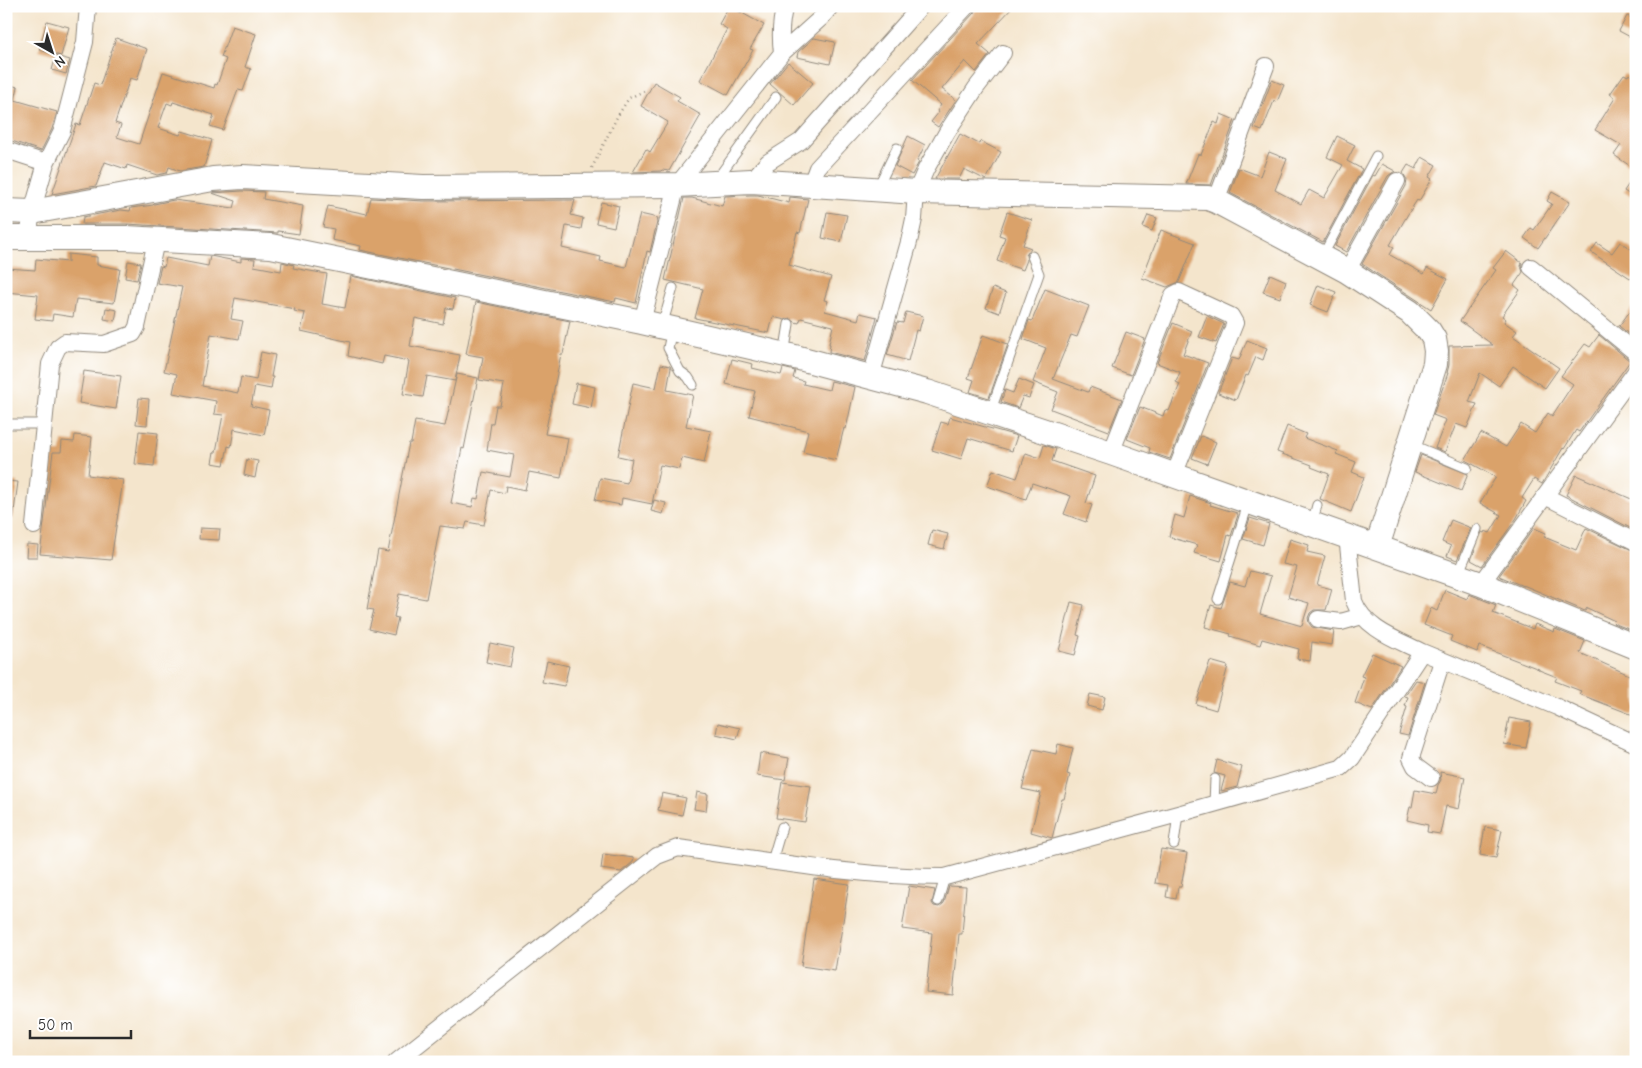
<svg xmlns="http://www.w3.org/2000/svg" width="1642" height="1068" viewBox="0 0 1642 1068" font-family="'Comic Neue',sans-serif">
	<style>
		.building { fill: #daa26a }
		.lines { fill: none; stroke-linecap: round; stroke-linejoin: round }
		.lane-casing { stroke: #90887c; stroke-width: 11 }
		.street-casing { stroke: #90887c; stroke-width: 18 }
		.secondary-casing { stroke: #90887c; stroke-width: 26 }
		.path { stroke: #90887c; stroke-width: 2.5; stroke-dasharray: 1 4; stroke-linecap: butt }
		.lane { stroke: #fff; stroke-width: 9 }
		.street { stroke: #fff; stroke-width: 16 }
		.secondary { stroke: #fff; stroke-width: 24 }
	</style>
	<rect width="100%" height="100%" fill="#fff"/>
	<filter id="ink" filterUnits="userSpaceOnUse"><feTurbulence type="fractalNoise" baseFrequency=".02" numOctaves="2"/><feDisplacementMap in="SourceGraphic" scale="10" xChannelSelector="R" yChannelSelector="G"/><feConvolveMatrix kernelMatrix="1 2 1 2 8 2 1 2 1" color-interpolation-filters="sRGB"/></filter>
	<filter id="wash" filterUnits="userSpaceOnUse"><feTurbulence type="fractalNoise" baseFrequency=".0096" numOctaves="4" result="noise"/><feDisplacementMap in="SourceGraphic" scale="20" xChannelSelector="R" yChannelSelector="G"/><feGaussianBlur stdDeviation="1.12" result="paint"/><feColorMatrix in="noise" values="0 0 0 0 0 0 0 0 0 0 0 0 0 0 0 0 0 1.4 0 .05"/><feComposite in="paint" operator="in"/></filter>
	<g filter="url(#wash)">
		<rect width="100%" height="100%" fill="#f4e5cc"/>
		<g id="blocks">
			<path class="building" d="M729,6l35,19 -14,24 3,1 -25,45 -28,-15 27,-51 -8,-5z
				M977,6h37l-36,38 12,10 -14,18 -11,-11 -23,28 14,11 -18,27 -7,-5 8,-10 -2,-1 4,-6 -29,-25 62,-67z
				M1627,16l9,4v20l-17,-9z
				M47,21l22,6 -8,29 -22,-6z
				M232,26l24,8 -11,33 6,2 -8,22 -5,-1 -15,40 -13,-4 4,-11 -41,-13 -1,3 -5,-2 -9,25 22,7 2,-4 30,9 -8,27 -24,4 -11,-4 -2,6 -10,2 -30,-10 -1,4 -21,-7 -9,24 -44,8 24,-70 4,1 14,-42 6,2 16,-47 31,11 -10,31 -7,-2 -15,45 6,2 -4,12 22,7 24,-72 51,16 1,-4 2,1 9,-26 -5,-2z
				M814,38l21,4 -5,22 -33,-7 1,-5z
				M56,56l14,4 -4,14 -14,-4z
				M788,62l25,21 -19,22 -24,-21z
				M1624,74l4,2 1,-2 7,5v91l-22,-15 7,-10 -26,-15 20,-32 -5,-4z
				M1272,80l12,5 -7,17 -3,-1 -12,30 -8,-3z
				M654,82l26,15 -3,4 24,14 -32,56 -7,-1 -1,1 -28,1 13,-23 4,3 18,-30 -27,-16z
				M6,84l12,3 -3,13 42,12 -5,17 -11,22 -35,-12 5,-17 -5,-1z
				M1221,114l14,6 -24,65 -25,-1 12,-30 3,1 13,-33 4,2z
				M960,134l19,10 1,-3 21,11 -15,28 -22,-11 -5,10h-24z
				M908,136l17,9 -8,16 2,1 -7,13 -17,-9z
				M1337,136l18,9 -8,16 15,8 -39,73 -93,-49 9,-25 21,8 9,-24 18,7 -12,31 26,14 8,-14 15,8 19,-33 -16,-8z
				M1422,157l14,8 -7,12 3,2 -13,22 -2,-1 -9,14 -18,31 4,2 -4,8 34,19 3,-6 21,11 -17,30 -69,-45 44,-78 1,-6 -4,-7 5,-8 8,4z
				M1382,164l13,7 -7,5 -42,76 -11,-6 38,-71 2,1z
				M1636,173v26l-12,-8z
				M242,191l22,1 -1,7 40,7 -4,28 -21,-3v2l-151,-9h-45l1,-7 38,-7 9,1 1,-3 22,-3 1,-1 20,-4 60,8 2,-7 -24,-8z
				M1552,192l18,10 -32,46 -14,-10 7,-10 3,2 18,-26 -5,-3z
				M750,195h8l31,8 1,-6 18,2 -8,34 -3,-1 -8,33 42,12 -7,23 4,1 -3,10 33,9 2,-7 17,4 -12,44 -36,-9 1,-8h-1l4,-18 -32,-8 -2,5 -4,-1 -5,-4 -5,2 -12,-3 -4,16 -74,-15 8,-29 -38,-9 19,-82h8l30,8 3,-10z
				M371,198l52,3 152,-1 -4,15 12,3 -2,11 -15,-3 -4,22 39,9 -1,4 26,6 14,-53 18,4 -8,34 -3,-1 -11,52 -20,-5 -1,4 -255,-52 1,-4 -29,-6 2,-11 -11,-2 5,-21 39,8z
				M601,202l18,4 -5,21 -18,-4z
				M827,212l20,3 -6,27 -19,-4z
				M1007,212l25,8 -9,25 8,3 -5,7 1,5 -4,10 -26,-9 8,-24 -6,-2z
				M1148,215l9,3 -5,13 -9,-4z
				M1161,230l34,13 -16,39 -12,5 -25,-9z
				M1620,242l16,10v30l-45,-30 6,-9 15,10z
				M1506,251l16,12 -1,3 2,6 -9,13 6,5 -18,26 4,3 -2,3 13,9 -4,5 46,32 -14,20 -32,-22 -14,20 -19,-13 -11,29 8,2 -10,24 -11,-4 -11,28 -10,-4 11,-28 -13,-5 15,-42h-1l2,-8v-19l44,-1 -33,-24 36,-51 -3,-2z
				M68,254l29,3v8l23,4 -6,34 -38,-4 -3,18 -20,-3 -1,7 -17,-2 3,-24 -32,-3v-24l29,2 1,-11 32,3z
				M210,256l31,6v-4l14,1 -1,7 27,5 1,-9 12,3 -1,3 34,6 -5,30 23,4 6,-32 104,22 -2,11 -7,-1 -3,16 -28,-6 -5,28 50,9 -5,26 -28,-5 -4,21 -20,-3 6,-33 -25,-5 -2,8 -34,-8 2,-14 -49,-11 4,-18 -11,-2 1,-2 -60,-11 -4,21 12,2 -4,18 -28,-5 -9,52 36,7 3,-16 15,3 5,-28 14,3 -4,22h2l-2,12 -16,-3 -4,20 18,4 -5,25 -30,-6 -3,18 -3,-1 -4,19 -12,-2 2,-11h2l7,-37 -9,-1 2,-13 -43,-8 4,-19 -13,-3 18,-84 -25,-4 4,-17 3,1 2,-9 42,8z
				M128,261l13,2 -4,17 -12,-2z
				M1270,274l16,7 -6,17 -17,-6z
				M1318,285l18,7 -8,20 -18,-7z
				M993,288l13,5 -7,20 -13,-5z
				M1045,289l44,17 -12,31 -6,-2 -18,44 35,13 2,-5 32,12 -13,32 -58,-22 7,-17 -25,-10 13,-34 -23,-9 6,-19 3,1z
				M476,302l94,19 -7,33h-2l-16,80 23,4 -7,40 -32,-6 -4,18 -19,-4 -1,7 -14,-3 -7,35 -17,-3 -2,7 -25,-3 -14,73 -27,-5 -5,23 4,1 -4,17 -25,-6 5,-19 -7,-1 11,-59 10,2 21,-109h2l4,-22 30,5 12,-52 21,4 -14,71 -2,-1 -11,55 21,4 2,-9 4,1 5,-27 27,5 4,-22 -27,-5 4,-27h2l3,-17h4l4,-22 -25,-4 4,-23 -17,-3z
				M1636,303v37l-17,-14z
				M106,308l11,2 -2,11 -11,-2z
				M906,312l17,4 -4,15 -3,-1 -8,31 -21,-6 10,-33 6,1z
				M1207,316l17,8 -8,19 -17,-6z
				M1173,323l19,8 -9,23 25,9 -38,96 -21,-7 1,-4 -23,-9 13,-32 23,9 2,-6 4,1 11,-27 -4,-2 4,-10 -23,-9z
				M1126,332l19,7 -14,36 -19,-7z
				M983,335l25,9 -19,54 -19,-6 4,-12 -6,-2z
				M1599,335l31,26 -51,71 -3,-2 -12,19 -1,-1 -21,36 -8,-5 -12,19 4,3 -10,18 -34,47 -11,-6 11,-28 2,1 1,-2 5,2 11,-18 -21,-12 16,-26 -31,-17 16,-27 25,14 15,-23 14,9 13,-20 4,3 21,-32 -12,-8 24,-32 5,3z
				M1247,340l20,8 -4,12 -7,-3 -8,19 -2,-1 -10,25 -18,-7 14,-35 7,2z
				M732,359l21,5 -1,4 29,7 2,-7 12,3 -2,7 11,3 -1,3 26,6 2,-9 24,6 -9,42 -2,-1 -8,32 -33,-8 5,-21 -59,-15 6,-25 -29,-7z
				M661,364l9,2 1,2 -4,22 26,5 -7,31 25,5 -7,32 -22,-5 -3,11 -19,-4 -8,39 -30,-6 -1,7 -26,-5 5,-22 27,5 5,-24 -14,-3 15,-73 23,5z
				M84,371l37,5 -5,33 -37,-6z
				M1019,379l15,6 -5,13 -6,-2 -5,12 -17,-6 4,-12 8,3z
				M576,383l19,4 -4,21 -19,-4z
				M139,398l10,1 -2,26 -11,-1z
				M950,417l67,19 -5,15 -44,-13 -7,21 -29,-9 9,-28 7,2z
				M1287,426l19,8 -2,4 34,13 -2,3 20,8 -4,10 12,5 -13,35 -31,-13 9,-25 -18,-7 1,-2 -35,-13z
				M139,431l19,2 -4,33 -19,-2z
				M75,435l17,2 -4,38 35,5 -12,80 -71,-6 13,-102h8l1,-11 12,1z
				M1201,436l15,6 -9,22 -15,-6z
				M1044,445l12,4 -4,12 43,15 -9,27 6,2 -6,17 -22,-8 7,-18 -39,-13 -6,16 -39,-13 6,-16 24,8 9,-25 14,5z
				M1421,455l47,19 -7,17 -46,-19z
				M247,459l11,2 -3,17 -11,-3z
				M1576,475l60,26v30l-70,-36z
				M6,481l12,1 -5,37 -7,-1z
				M1190,496l21,7 -1,2 27,8 1,2 -7,21 -3,-1 -7,26 -27,-8 3,-8 -28,-8 6,-22 9,3z
				M654,500l12,3 -3,11 -12,-3z
				M1250,518l19,6 -6,21 -20,-6z
				M1451,520l20,8 -14,32 -10,-4 4,-10 -9,-4z
				M200,528l20,1 -1,11 -20,-1z
				M1534,528l12,5 -2,4 32,13 10,-22 50,24v80l-23,-9 2,-2 -28,-13 -2,3 -62,-26v1l-24,-10z
				M932,530l16,4 -4,15 -16,-4z
				M1290,539l19,6 -2,7 18,4 -8,29 15,4 -6,21h-12l-4,3 -2,5 1,5 3,4 22,4 -2,14 -20,-3 -2,19 -13,-2 2,-10 -37,-10 -2,6 -30,-9 1,-2 -26,-7 6,-22 10,3 9,-26 15,4 5,-15 21,5 -11,38 42,12 7,-23 -21,-6 9,-30 -14,-3z
				M27,544l11,1 -1,12h-11z
				M1445,590l22,9 2,-5 27,11 -3,8 40,16 2,-5 19,8 1,-3 30,12 -5,12 56,25v31l-3,6 -54,-21 2,-3 -26,-10 2,-4 -18,-7v-1l-60,-23 -2,6 -27,-11 2,-5 -28,-11 7,-17 6,3z
				M1071,602l13,3 -7,30 3,1 -5,19 -16,-4z
				M490,643l24,5 -4,19 -24,-5z
				M1372,653l29,13 -29,44 -17,-7 9,-26 -3,-1z
				M547,661l22,5 -5,20 -22,-4z
				M1210,661l18,5 -12,44 -20,-6z
				M1416,680l9,2 -17,54 -9,-2 8,-27 -2,-1 3,-9 -3,-1z
				M1090,694l15,3 -3,13 -15,-4z
				M1509,718l22,4 -5,26 -22,-4z
				M718,723l22,5 -3,11 -21,-5z
				M1058,744l15,4 -6,26 3,1 -6,24h-2l-10,39 -21,-6 10,-39 -19,-4 11,-40 23,5z
				M760,753l29,5 -4,22 -28,-4z
				M1217,760l25,7 -5,20 -16,4 4,-15 -11,-3z
				M1440,772l25,5 -6,32 -13,-3 -6,28 -13,-2 1,-7 -21,-5 3,-13h2l3,-17 21,4 2,-9 3,-5z
				M782,782l29,4 -6,36 -29,-4z
				M697,792l11,2 -2,17 -12,-2z
				M662,793l24,5 -4,17 -24,-5z
				M1485,827l17,3 -6,28 -16,-3z
				M1161,849l26,4 -6,34h-3l-2,12 -10,-2 2,-12 -13,-2z
				M603,854l31,4 -1,4 -12,10 -20,-3z
				M814,879l35,5 -14,87 -34,-5z
				M909,886l26,4 -3,13 2,3 5,1 5,-4 5,-17 17,1 -4,47h-3l-6,61 -27,-3 6,-59 -30,-4z"/>
		</g>
	</g>
	<g filter="url(#ink)">
		<use href="#blocks" fill-opacity="0" stroke="#90887c" stroke-width="1"/>
		<g class="lines">
			<g class="lane-casing">
				<path id="lane" d="M717,179l59,-82
					M877,189l20,-41
					M1322,257l54,-101
					M662,326l11,-38
					M672,329l-4,19 12,23 8,6 5,8
					M784,355l5,-31
					M990,413l49,-139 -7,-18
					M6,424h38
					M1410,444l57,24
					M1312,524l5,-19
					M1458,575l19,-46
					M1218,599l31,-98
					M1214,804l1,-25
					M1174,844l4,-30
					M772,861l10,-34
					M938,901l7,-24"/>
			</g>
			<g class="street-casing">
				<path id="street" d="M782,53l40,-36 9,-11
					M6,150l40,13
					M751,181l17,-19 33,-21 120,-135
					M811,184l6,-16 150,-162
					M1216,201l50,-135
					M28,238l4,-26 14,-49 16,-32 23,-89 3,-36
					M1531,267l105,86
					M1347,271l50,-90
					M642,322l35,-137 105,-132c-2,-16 -2,-31 3,-47
					M871,377l38,-135 5,-23 2,-27 10,-23 21,-37 29,-44 27,-35
					M1111,453l62,-158 6,-3 52,24 4,7 -61,152
					M1545,496l91,46
					M34,526l16,-162 8,-17 7,-5 39,2 29,-10 4,-7 19,-86
					M1481,584l155,-213
					M1318,619l23,3 21,-6
					M1422,652l135,55 79,37
					M1431,778l-16,-12 -4,-8 31,-97
					M396,1062l261,-206 21,-8c89,12 178,29 267,29l233,-63 163,-46 11,-10 70,-106c-24,-12 -58,-23 -68,-51l-7,-65"/>
			</g>
			<g class="secondary-casing">
				<path id="secondary" d="M6,211l26,1 181,-33 29,-2 181,10 254,-2 74,-4 165,11 292,6 8,3 131,70 63,41 19,19 5,8 2,12 -1,13 -58,183
					M6,238h120l145,8 371,76 157,36 128,34 184,61 370,131 155,63"/>
			</g>
			<path class="path" d="M592,168l25,-51 12,-19 15,-7"/>
			<use href="#lane" class="lane"/>
			<use href="#street" class="street"/>
			<use href="#secondary" class="secondary"/>
		</g>
	</g>
	<rect width="1642" height="1068" fill="none" stroke="#fff" stroke-width="25"/>
	<g transform="translate(52 52) rotate(141)" stroke="#ffffff" stroke-width="4" paint-order="stroke">
	<path d="M0-4L9 19L0 12L-9 19Z" fill="#2b2b2b"/>
	<text y="-8" font-size="14" font-weight="bold" text-anchor="middle" fill="#2b2b2b">N</text>
	</g>
	<path d="M30 1030v8h101v-8" fill="none" stroke="#2b2b2b" stroke-width="2.5"/>
	<text x="38" y="1030" font-size="15" fill="#2b2b2b" stroke="#ffffff" stroke-width="4" paint-order="stroke">50 m</text>
</svg>
